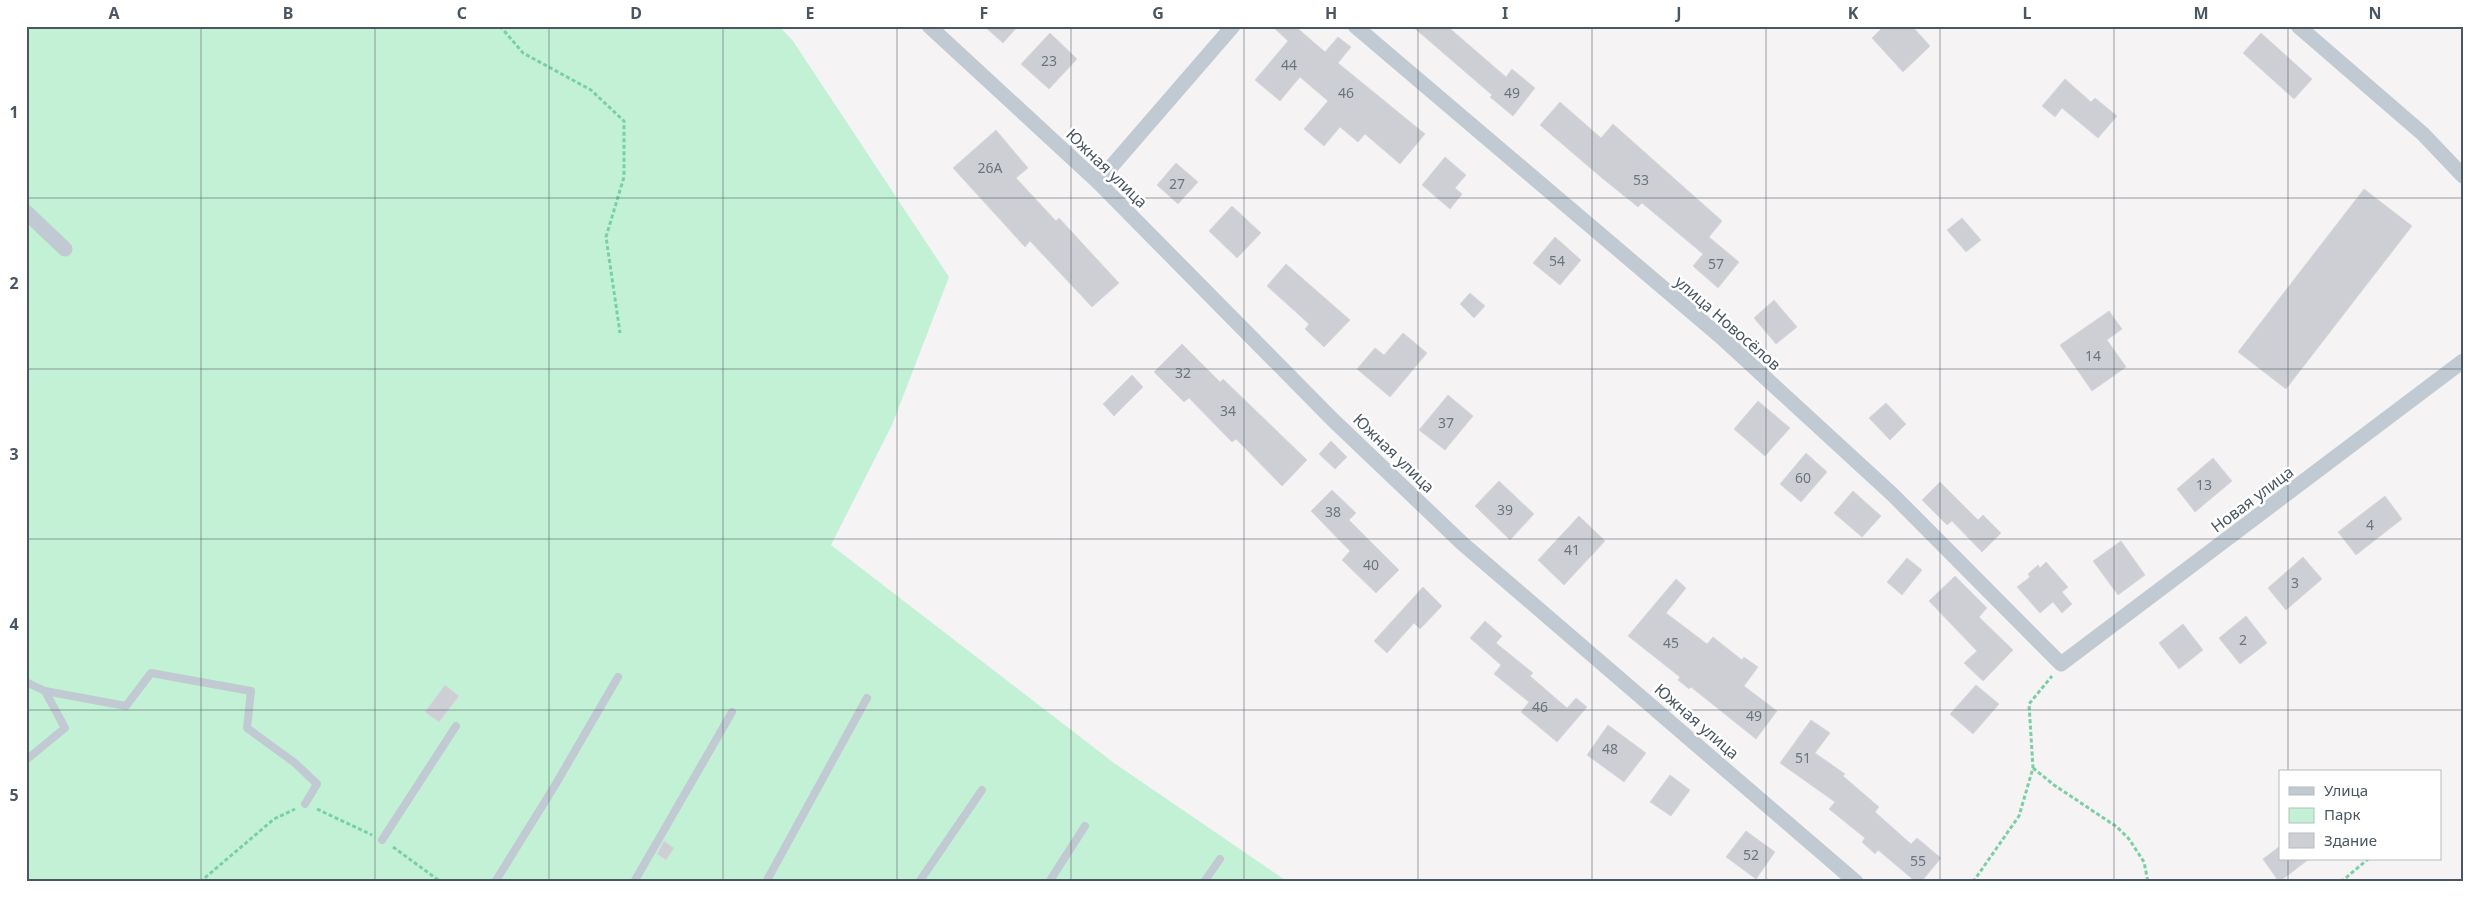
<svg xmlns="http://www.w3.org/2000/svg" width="2489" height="908" viewBox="0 0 2489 908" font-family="'Noto Sans',sans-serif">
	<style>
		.green { fill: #c3f1d5 }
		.building { fill: #cdcfd5; stroke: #d7d9de }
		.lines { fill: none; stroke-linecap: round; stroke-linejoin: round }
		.path { stroke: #7ad0a6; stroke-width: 3; stroke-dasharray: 4 2.5; stroke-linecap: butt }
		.service { stroke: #c1cad2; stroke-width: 8 }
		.minor { stroke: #c1cad2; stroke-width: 15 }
		.grid { fill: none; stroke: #4a5661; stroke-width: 1; stroke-opacity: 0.55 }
		.labels { text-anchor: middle; stroke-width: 5; stroke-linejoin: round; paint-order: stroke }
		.number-label { font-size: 14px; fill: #6b747e }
		.street-label { font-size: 16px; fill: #4a5661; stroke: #fff }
		.neatline { fill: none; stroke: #4a5661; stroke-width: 2 }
		.grid-label { font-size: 16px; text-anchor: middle; font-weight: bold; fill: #4a5661 }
	</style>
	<rect width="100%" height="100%" fill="#f5f3f3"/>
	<path class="green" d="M26,26h753l14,15 156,236 -57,148 -61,120 283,218 174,119h-1262z"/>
	<path class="building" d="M984,26h34l-15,17z
		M1272,26h23l30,26 13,-15 13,10 -13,16 87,71 -25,30 -35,-30 -7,8 -18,-15 -16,19 -20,-17 24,-28 -28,-24 -20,24 -25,-21 33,-39z
		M1412,26h35l59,51 6,-8 23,19 -22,28 -23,-19 2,-2z
		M1884,26h28l18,20 -27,26 -31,-34z
		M1050,33l27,26 -28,30 -28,-25z
		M2261,33l51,46 -18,20 -51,-46z
		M2065,79l26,23 4,-4 22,18 -19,22 -36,-30 -7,9 -13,-11z
		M1560,102l41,36 12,-14 109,97 -13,16 30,25 -21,26 -25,-22 10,-12 -61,-51 -4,4 -36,-29 -62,-53z
		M996,130l32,38 -12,10 40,43 3,-3 60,65 -27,24 -62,-66 -5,6 -72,-79z
		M1445,157l21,18 -11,13 7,6 -12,15 -28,-24z
		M1176,163l22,19 -20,22 -21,-19z
		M2364,189l48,37 -126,163 -48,-37z
		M1232,206l29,27 -24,25 -28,-27z
		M1962,218l19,22 -15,12 -19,-22z
		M1555,237l26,23 -21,25 -27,-22z
		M1286,264l64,56 -26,27 -19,-18 4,-5 -42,-38z
		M1470,293l15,13 -11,12 -14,-14z
		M1774,300l23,27 -21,17 -22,-26z
		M2109,311l13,18 -15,11 19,27 -34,24 -32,-46z
		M1403,333l24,20 -37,44 -33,-28 18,-21 9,7z
		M1182,344l38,38 3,-3 84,81 -25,26 -46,-47 -4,3 -43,-44 -5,4 -30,-30z
		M1132,375l11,12 -29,29 -11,-12z
		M1448,395l25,21 -28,34 -26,-20z
		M1758,401l32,27 -25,28 -31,-27z
		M1886,403l20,21 -16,16 -21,-22z
		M1331,441l16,16 -12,12 -16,-15z
		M1806,453l21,19 -26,30 -21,-18z
		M2213,458l19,23 -37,31 -18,-23z
		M1499,481l35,33 -24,26 -35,-34z
		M1940,482l38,38 5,-5 18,18 -19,19 -30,-31 -5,4 -25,-25z
		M1332,490l24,23 -7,7 50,50 -23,23 -34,-33 8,-9 -39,-40z
		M1853,491l28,25 -19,21 -28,-24z
		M2385,496l17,23 -46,36 -18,-23z
		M1579,516l26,25 -41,44 -26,-25z
		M2121,541l24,34 -27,20 -25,-34z
		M2303,557l19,22 -36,31 -18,-22z
		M1907,558l15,12 -20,25 -15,-13z
		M2046,562l22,25 -6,5 10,12 -10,9 -9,-11 -13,11 -23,-26 13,-10 -2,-3 10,-9 2,3z
		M1955,576l32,32 -8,9 34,33 -30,31 -19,-18 13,-12 -48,-50z
		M1676,579l10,9 -20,25 41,31 6,-7 29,23 2,-3 14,10 -14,19 33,25 -21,28 -65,-52 -2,2 -11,-9 2,-3 -52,-41z
		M1423,587l19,19 -22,23 -6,-6 -27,30 -13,-12z
		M2246,616l21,27 -27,21 -21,-26z
		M1485,621l17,15 -6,7 37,30 -3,3 37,32 9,-10 11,9 -30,35 -36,-30 8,-10 -35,-28 7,-9 -31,-27z
		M2183,624l20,26 -24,19 -20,-26z
		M445,685l14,11 -20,26 -14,-10z
		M1976,685l23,19 -26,30 -23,-20z
		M1811,720l19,13 -15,20 30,21 -2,2 36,31 -4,5 36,32 6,-6 24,20 -20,24h-5l-38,-32 -3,4 -13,-12 3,-4 -36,-29 6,-7 -55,-39z
		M1608,725l38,28 -22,29 -37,-27z
		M1670,775l20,15 -19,26 -21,-14z
		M1746,831l29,21 -19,27 -30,-22z
		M664,841l10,7 -8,12 -9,-6z
		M2280,846v13h29l-30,23 -16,-23z"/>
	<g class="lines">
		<path class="path" d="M500,26l23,27 68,37 33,31v56l-18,60 14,96
			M2033,768l21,17 63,42 12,12 15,23 4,20
			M317,809l55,26
			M393,847l48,35
			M200,882l74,-63 21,-10
			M1973,882l46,-66 14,-48 -4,-64 23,-28
			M2341,882l27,-23"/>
		<path class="service" d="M26,682l19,9 20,37 -39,32
			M45,691l81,15 25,-33 100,18 -4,37 48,35 22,21 -12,20
			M382,840l74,-114
			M495,882l59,-95 64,-110
			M634,882l98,-170
			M766,882l101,-184
			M919,882l63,-92
			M1049,882l36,-56
			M1204,882l16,-23"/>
		<path class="minor" d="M929,26l169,156 235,238 130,124 393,338
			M1355,26l366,311 172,158 168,169 402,-303
			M2298,26l125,108 40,42
			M1098,182l135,-156
			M26,212l39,37"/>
	</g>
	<path class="grid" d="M201,26v856M375,26v856M549,26v856M723,26v856M897,26v856M1071,26v856M1244,26v856M1418,26v856M1592,26v856M1766,26v856M1940,26v856M2114,26v856M2288,26v746M26,198h2437M26,369h2437M26,539h2437M26,710h2437M2288,859v23"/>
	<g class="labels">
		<g class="number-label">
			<text x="1049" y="66">23</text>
			<text x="1289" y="70">44</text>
			<text x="1346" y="98">46</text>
			<text x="1512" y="98">49</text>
			<text x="990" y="173">26А</text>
			<text x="1641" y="185">53</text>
			<text x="1177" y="189">27</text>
			<text x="1557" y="266">54</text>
			<text x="1716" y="269">57</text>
			<text x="2093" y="361">14</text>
			<text x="1183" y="378">32</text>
			<text x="1228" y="416">34</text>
			<text x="1446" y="428">37</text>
			<text x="1803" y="483">60</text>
			<text x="2204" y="490">13</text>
			<text x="1505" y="515">39</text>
			<text x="1333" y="517">38</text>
			<text x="2370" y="530">4</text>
			<text x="1572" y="555">41</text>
			<text x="1371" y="570">40</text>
			<text x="2295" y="588">3</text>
			<text x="2243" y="645">2</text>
			<text x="1671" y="648">45</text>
			<text x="1540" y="712">46</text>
			<text x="1754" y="721">49</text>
			<text x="1610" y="754">48</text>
			<text x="1803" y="763">51</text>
			<text x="1751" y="860">52</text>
			<text x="1918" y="866">55</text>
		</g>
		<g class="street-label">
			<text transform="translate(1107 168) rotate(44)" y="6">Южная улица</text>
			<text transform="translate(1728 323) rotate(41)" y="6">улица Новосёлов</text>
			<text transform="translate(1394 453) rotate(44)" y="6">Южная улица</text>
			<text transform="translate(2252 499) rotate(-37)" y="6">Новая улица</text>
			<text transform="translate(1697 721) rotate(41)" y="6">Южная улица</text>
		</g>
	</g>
	<rect width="2489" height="908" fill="none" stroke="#ffffff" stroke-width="55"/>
	<rect x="2279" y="770" width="162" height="90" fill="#ffffff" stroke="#b7bbc0"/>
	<rect x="2289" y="787" width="25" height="8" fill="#c1cad2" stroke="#b7bbc0"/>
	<text x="2324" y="796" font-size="15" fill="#4a5661">Улица</text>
	<rect x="2289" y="808" width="25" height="15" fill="#c3f1d5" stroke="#b7bbc0"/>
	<text x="2324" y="820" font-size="15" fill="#4a5661">Парк</text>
	<rect x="2289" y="833" width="25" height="15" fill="#cdcfd5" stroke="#b7bbc0"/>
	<text x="2324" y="846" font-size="15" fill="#4a5661">Здание</text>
	<rect x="28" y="28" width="2434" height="852" class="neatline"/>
	<g class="grid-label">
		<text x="114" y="19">A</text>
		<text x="288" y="19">B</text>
		<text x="462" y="19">C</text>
		<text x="636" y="19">D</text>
		<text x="810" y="19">E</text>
		<text x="984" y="19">F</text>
		<text x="1158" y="19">G</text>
		<text x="1331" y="19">H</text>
		<text x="1505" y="19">I</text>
		<text x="1679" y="19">J</text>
		<text x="1853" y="19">K</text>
		<text x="2027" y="19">L</text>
		<text x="2201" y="19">M</text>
		<text x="2375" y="19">N</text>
		<text x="14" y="118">1</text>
		<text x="14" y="289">2</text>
		<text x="14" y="460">3</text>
		<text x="14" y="630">4</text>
		<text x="14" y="801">5</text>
	</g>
</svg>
